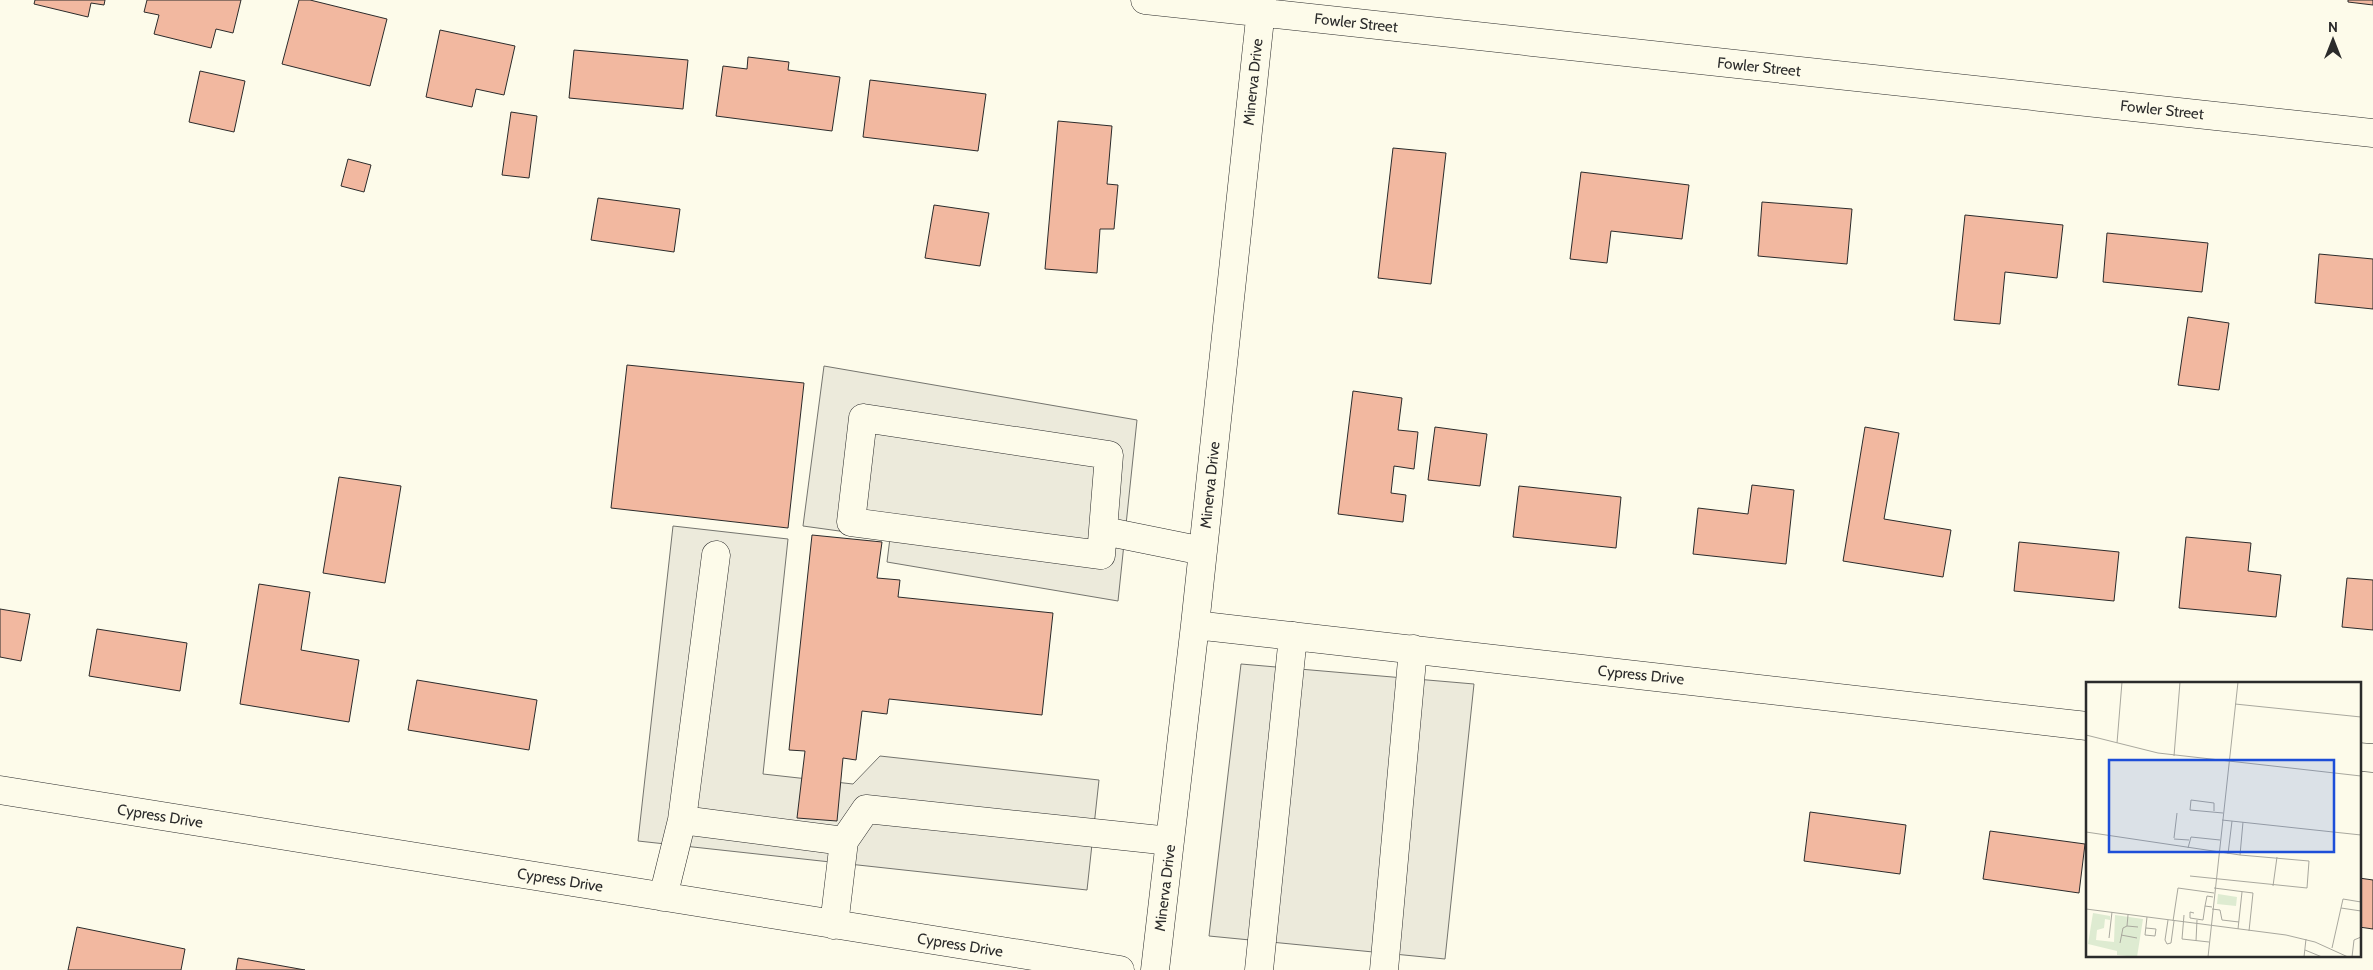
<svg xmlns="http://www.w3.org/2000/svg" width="2373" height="970" viewBox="0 0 2373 970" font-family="Cabin,sans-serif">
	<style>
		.parking { fill: #eceadb; stroke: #74746e }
		.building { fill: #f2b8a0; stroke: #2b2b2b }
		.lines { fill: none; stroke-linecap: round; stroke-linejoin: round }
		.minor-casing { stroke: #2b2b2b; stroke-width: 29 }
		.minor { stroke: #fdfbea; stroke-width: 28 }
		.labels { text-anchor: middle; stroke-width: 4; stroke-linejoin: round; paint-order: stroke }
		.street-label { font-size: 15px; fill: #2b2b2b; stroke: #fdfbea }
		.inset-road { fill: none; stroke: #a9a89e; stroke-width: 1 }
		.view { fill: #1d4ed8; fill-opacity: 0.15; stroke: #1d4ed8; stroke-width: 2.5 }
		.inset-edge { fill: none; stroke: #2b2b2b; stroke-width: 2.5 }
	</style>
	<rect width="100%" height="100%" fill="#fdfbea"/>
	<path class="parking" d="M824,366l313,54 -19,181 -231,-39 3,-24 -87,-12z
		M673,526l115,13 -25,235 90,10 27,-28 219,24 -12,110 -449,-49z
		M1241,664l233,20 -29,275 -236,-23z"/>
	<path class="building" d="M35,0h70l-1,5 -13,-2 -3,14 -54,-13z
		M147,0h94l-8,33 -17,-4 -5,19 -57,-14 5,-19 -15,-3z
		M299,0h11l77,19 -17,67 -88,-22z
		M2348,0h25v5l-25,-3z
		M440,30l75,16 -11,49 -28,-6 -4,18 -46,-10z
		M574,50l114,10 -5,49 -114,-11z
		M748,57l41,5 -1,8 52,7 -8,54 -116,-15 7,-50 24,3z
		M200,71l45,10 -11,51 -45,-10z
		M870,80l116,14 -8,57 -115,-14z
		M511,112l26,4 -8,62 -27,-3z
		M1058,121l54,5 -5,58 11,1 -4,44h-14l-3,44 -52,-4z
		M1393,148l53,5 -15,131 -53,-6z
		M348,159l23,6 -7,27 -23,-6z
		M1581,172l108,13 -7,54 -71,-8 -4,32 -37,-4z
		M598,198l82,11 -6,43 -83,-12z
		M1762,202l90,7 -5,55 -89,-8z
		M934,205l55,8 -9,53 -55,-8z
		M1965,215l98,10 -6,53 -52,-6 -5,52 -46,-4z
		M2107,233l101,10 -6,49 -99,-10z
		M2319,254l54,5v50l-58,-6z
		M2188,317l41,6 -10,67 -41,-5z
		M627,365l177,18 -16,145 -177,-20z
		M1353,391l49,7 -4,32 20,2 -4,37 -20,-3 -3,27 15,2 -3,27 -65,-8z
		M1435,427l52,7 -7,52 -52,-6z
		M1865,427l34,6 -15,86 67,11 -8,47 -100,-16z
		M339,477l62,9 -16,97 -62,-10z
		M1752,485l42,5 -8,74 -93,-10 5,-46 50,6z
		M1519,486l102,11 -5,51 -103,-11z
		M812,535l70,7 -5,36 23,2 -2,17 155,16 -11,102 -153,-16 -2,15 -25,-3 -6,49 -13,-2 -6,63 -40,-3 8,-67 -16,-1z
		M2186,537l65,6 -3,28 33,4 -5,42 -97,-9z
		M2019,542l100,10 -5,49 -100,-10z
		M2347,578l26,2v50l-31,-3z
		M259,584l51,8 -9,58 58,10 -10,62 -109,-18z
		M0,609l30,5 -9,47 -21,-4z
		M97,629l90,14 -7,48 -91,-15z
		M417,680l120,20 -8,50 -121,-20z
		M1810,812l96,13 -6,49 -96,-13z
		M1990,831l95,13 -6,49 -96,-14z
		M2359,878l14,2v49l-14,-2z
		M77,927l108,22 -4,21h-113z
		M238,958l67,12h-69z"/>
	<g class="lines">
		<g class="minor-casing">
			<path id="minor" d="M1145,0l1228,133
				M863,418l246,37 -8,100 -250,-33z
				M1104,531l99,20
				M1195,625l892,101
				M2359,757l14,1
				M0,790l1120,180
				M682,820l34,-265
				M663,897l19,-77 162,21
				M834,925l10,-84 22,-32 304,32
				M1155,970l40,-345 67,-625
				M1259,970l34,-334
				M1384,970l29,-321"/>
		</g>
		<use href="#minor" class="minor"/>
	</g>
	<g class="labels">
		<g class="street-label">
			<text transform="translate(1356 23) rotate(6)" y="5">Fowler Street</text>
			<text transform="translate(1759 67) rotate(6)" y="5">Fowler Street</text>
			<text transform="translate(1253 82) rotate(-84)" y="5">Minerva Drive</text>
			<text transform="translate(2162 110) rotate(6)" y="5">Fowler Street</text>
			<text transform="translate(1210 485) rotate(-84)" y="5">Minerva Drive</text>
			<text transform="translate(1641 675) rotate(6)" y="5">Cypress Drive</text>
			<text transform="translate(160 816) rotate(9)" y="5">Cypress Drive</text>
			<text transform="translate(560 880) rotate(9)" y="5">Cypress Drive</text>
			<text transform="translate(1165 888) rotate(-83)" y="5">Minerva Drive</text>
			<text transform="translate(960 945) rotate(9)" y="5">Cypress Drive</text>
		</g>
	</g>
	<g transform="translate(2086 682)">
		<rect width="275" height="275" fill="#fdfbea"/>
		<path d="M132,212l19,3 -1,9 -19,-2zM7,231l17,3v4l-5,-1 -1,9 -7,2 -1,10 18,2 1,-27 28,4 -6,38 -20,-2v-4l-29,-7z" fill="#deebd1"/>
		<path class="inset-road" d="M149,22l126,13M0,53l72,18 203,23M31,61l5,-61M88,74l6,-74M128,129v-8l-23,-3 -1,10 33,3M136,138l139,15M0,150l154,23 3,-33M88,156l3,-25M88,157l15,1M102,166l3,-11 29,3M142,172l4,-33M104,194l117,12 2,-27 -69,-6M187,204l4,-29M128,206l39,5 -4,38M119,224l2,-10 6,1M255,226l20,3M0,227l200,26 29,7 33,15M126,227l8,1 2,10 17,2M108,231l-4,-1v6l13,2 2,-14 7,1M42,233l-1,11 11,1M98,233l-2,24 27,3M82,238l-3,20 2,4 4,-1 3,-22M87,239l5,-33 36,5M60,246l10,1 -1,7 -10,-1 2,-18M152,247l4,-37M35,253l16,3M23,256l3,-26M110,259l1,-21M34,261l3,-15 4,-2M246,266l11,-49 18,3M219,268l17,7M122,275l30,-275M218,275l2,-18M266,275l2,-17 7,-3"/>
		<path class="view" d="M23,78h225v92h-225z"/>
		<rect width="275" height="275" class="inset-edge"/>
	</g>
	<g transform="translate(2333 40)" stroke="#fdfbea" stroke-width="4" paint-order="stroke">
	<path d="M0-4L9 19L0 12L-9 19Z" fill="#2b2b2b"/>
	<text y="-8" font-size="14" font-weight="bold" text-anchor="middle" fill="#2b2b2b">N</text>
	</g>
</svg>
